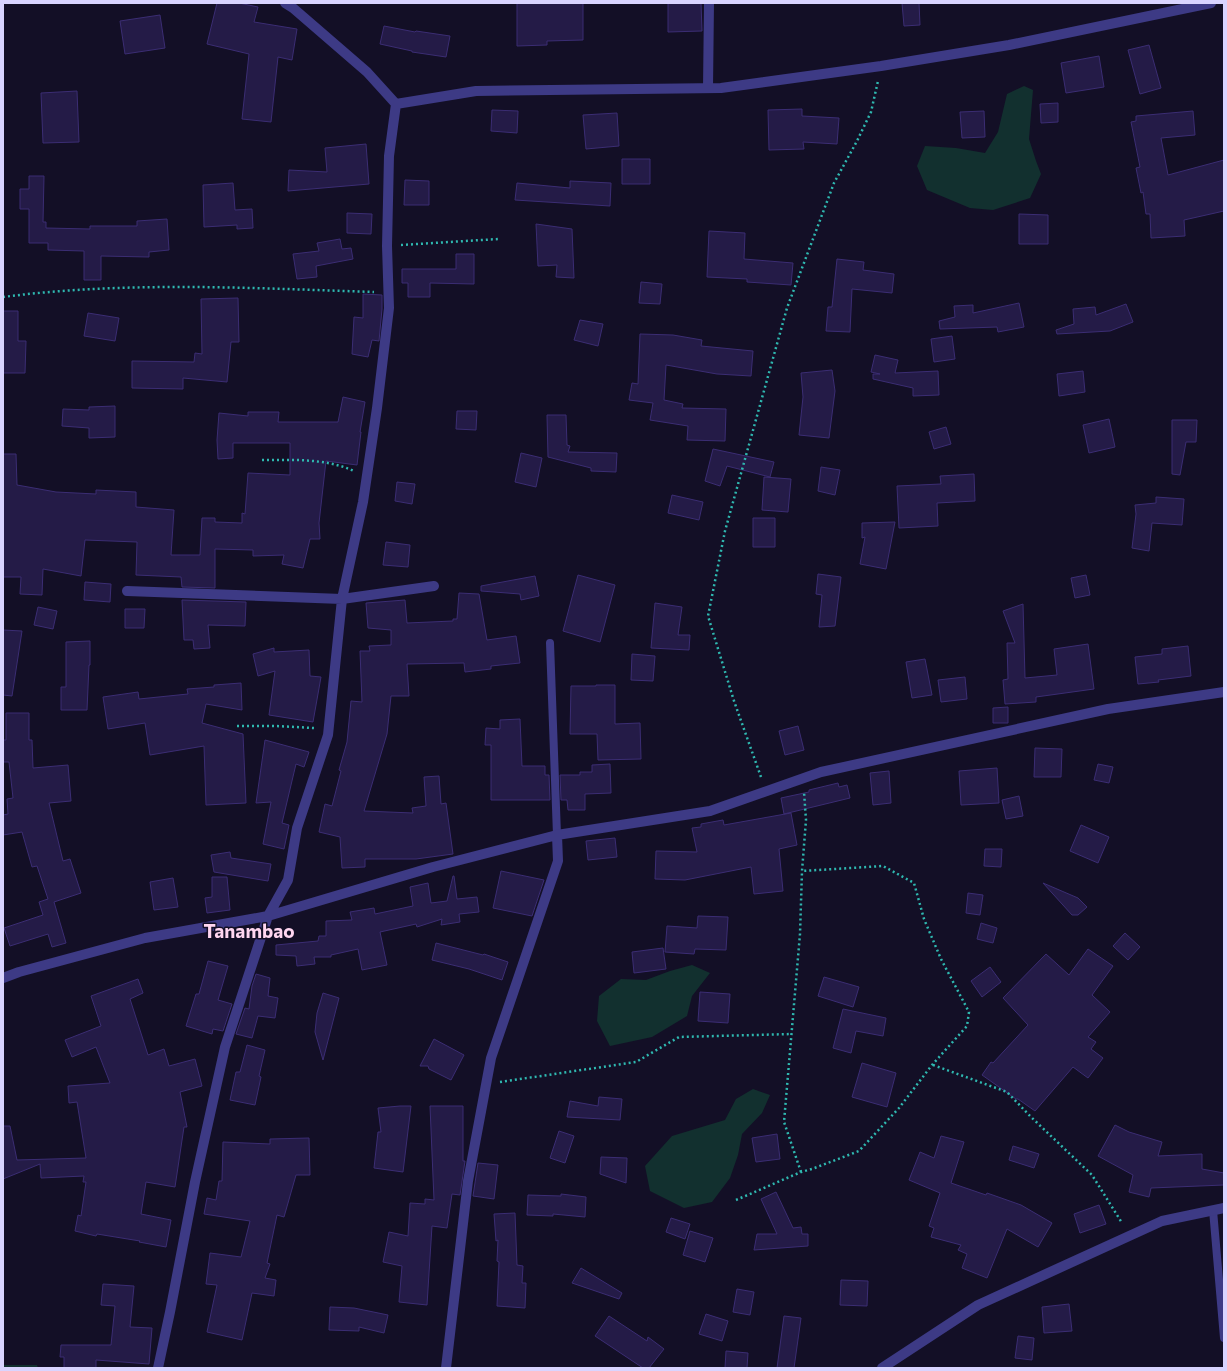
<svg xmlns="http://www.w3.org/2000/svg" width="1227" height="1371" viewBox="0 0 1227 1371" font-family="Commissioner,sans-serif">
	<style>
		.green { fill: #12302f }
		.building { fill: #241b47; stroke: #3b2d73 }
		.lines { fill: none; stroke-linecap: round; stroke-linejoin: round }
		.path { stroke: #2fb8b0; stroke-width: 2.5; stroke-dasharray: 2 3; stroke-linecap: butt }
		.lane { stroke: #3d3a85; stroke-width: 8 }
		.street { stroke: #3d3a85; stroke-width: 10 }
		.labels { text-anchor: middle; stroke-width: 3; stroke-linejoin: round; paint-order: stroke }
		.district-label { font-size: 19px; font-weight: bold; fill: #ffd6f0; stroke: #130f26 }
	</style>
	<rect width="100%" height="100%" fill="#130f26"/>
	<path class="green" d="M1024,86l9,4 -4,49 7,22 5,13 -11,24 -37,12 -23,-2 -43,-18 -10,-24 8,-20 31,2 29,5 13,-21 9,-38z
		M692,965l18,8 -18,23 -5,20 -35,21 -42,9 -13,-25 2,-25 22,-17 25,1 24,-9z
		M753,1089l17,6 -8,18 -20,21 -4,21 -8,23 -18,24 -28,6 -34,-17 -5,-25 27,-30 53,-16 11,-21z
		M3,1365h34l1,3h-35z"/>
	<path class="building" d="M217,3h22l19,4 -4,15 43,7 -5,31 -14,-3 -7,65 -29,-3 7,-65 -42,-10z
		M517,3h66v37l-36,1v4l-30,1z
		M668,3h33l1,28 -34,1z
		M902,3h17l1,22 -16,1z
		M160,15l5,33 -40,6 -5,-33z
		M384,26l31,6 1,-1 34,5 -4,21 -34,-5v-1l-32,-7z
		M1149,45l12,43 -21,6 -12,-44z
		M1099,56l5,31 -38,6 -5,-30z
		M77,91l2,51 -36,1 -2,-50z
		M1058,103v19l-17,1 -1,-19z
		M802,109v7l37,2 -2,26 -34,-2 1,7 -35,1 -1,-40z
		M492,110l26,1 -1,22 -26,-2z
		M984,111l1,26 -23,1 -2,-26z
		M1193,111l2,24 -34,3 7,37 56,-15v51l-40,9 1,16 -34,2 -1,-24h-4l-3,-22 -2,1 -5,-25 4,-1 -9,-45 5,-1v-5z
		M617,113l2,33 -33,3 -3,-34z
		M366,144l3,40 -81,7 1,-21 38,2 -2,-24z
		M622,159h28v25h-28z
		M29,176h15l-1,46h3v6l44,1v-3h47v-5l30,-2 2,31 -20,2v5l-48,-1v24h-17v-29l-36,-1v-7h-19v-34h-9v-20h9z
		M405,180l24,1v24h-25z
		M570,181l41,2 -1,23 -95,-6 2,-17 53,5z
		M233,183l2,27 17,-1 1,19 -16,1v-4l-33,2 -1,-42z
		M347,213l25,1 -1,20 -24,-1z
		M1019,214l29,1v29h-29z
		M536,224l36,5 2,49 -18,-1 1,-12 -19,1z
		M709,231l36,2 -1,26 49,4 -2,22 -44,-3v-3l-40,-2z
		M340,239l2,10 9,-1 2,11 -37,7 1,11 -20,2 -4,-25 26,-3 -2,-8z
		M456,254h18v30l-44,-1v14h-22v-14h-6v-14h54z
		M837,259l27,3 -1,8 31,4 -2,19 -40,-4 -2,43 -24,-1 2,-24h4z
		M641,282l21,2 -2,20 -21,-1z
		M363,294l19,1v14l-3,32 -7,-1 -4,17 -16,-3 2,-37 9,1z
		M238,298l1,44h-8l-4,40 -44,-4v11l-51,-1v-27l62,1 1,-9 7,1 -1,-55z
		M1019,303l5,24 -26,5 -1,-5 -57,2 -1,-8 16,-4 -1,-11 19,-1v8z
		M1126,304l7,18 -23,9 -53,3 -1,-4 18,-6 -1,-15 22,-2 1,8z
		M3,311h15v30h8l-1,32h-22z
		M88,313l31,5 -4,23 -31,-5z
		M580,320l23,4 -5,22 -24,-6z
		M640,334l33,1 29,5 -1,6 52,5 -2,25 -34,-2 -51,-9 -2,35 19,4 -1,4 44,1 -1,32 -38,-1 1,-14 -38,-6 3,-17 -24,-3 3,-17 6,1z
		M952,336l3,23 -21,3 -3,-23z
		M875,355l23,5 -3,13 43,-2 1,24 -26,1v-8l-40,-9v-5h7l-9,-2z
		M832,370l3,21 -6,47 -30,-3 4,-38 -2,-24z
		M1083,371l2,21 -26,4 -2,-22z
		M343,397l22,5 -5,30h1l-4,33 -31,-4 -7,62 1,16h-10l-7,29 -21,-4 2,-9 -31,1v-6l-38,-1v39l-33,-1 -1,-10 -45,-2 1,-33 -52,-2 -4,36 -38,-7 -1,26 -22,-1 1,-17h-18v-123h13l1,31 39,7 40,2v-4l40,2v15l38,3 -3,45h29l2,-37h13v4l27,1v-10l3,1 3,-41 42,2v-32h-57v15l-15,1 -1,-19 2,-27 29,3v-4h31l-1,10h60z
		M115,406v31l-26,1v-10l-27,-2 1,-17 26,1v-3z
		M457,411h20l-1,19 -20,-1z
		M547,415h19l1,30 3,1 -2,6 49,1 -1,19 -25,-1v-3l-43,-11z
		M1109,419l6,28 -26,6 -6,-28z
		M1172,420h25l-1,22h-10l-6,33 -8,-1z
		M946,427l5,17 -17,5 -5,-17z
		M713,449l61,13 -4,15 -43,-11 -7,20 -15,-5z
		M521,453l21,5 -6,29 -21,-5z
		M821,467l19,3 -5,25 -17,-4z
		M974,474l1,27 -38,2 1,23 -39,2 -2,-42 44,-2 -1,-8z
		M764,477l27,2 -3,33 -26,-2z
		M397,482l18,2 -3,20 -17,-3z
		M672,495l31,7 -4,18 -31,-7z
		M1156,497l28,2 -2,26 -30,-2 -3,28 -17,-3 4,-34 -1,-9 21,-2z
		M753,518h22v29h-22z
		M895,522l-9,47 -26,-5 5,-27 -3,1v-15z
		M386,542l24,3 -2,22 -25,-2z
		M818,574l23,3 -6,49 -16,1 3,-32 -6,-1z
		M578,575l37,10 -15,57 -37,-11z
		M1086,575l4,20 -15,3 -4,-20z
		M535,576l4,20 -18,4 -1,-6 -39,-3v-5z
		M85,582l26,2 -1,18 -26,-2z
		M459,593l20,1 8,46 29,-4 4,27 -29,3v3l-26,3 -1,-9 -57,1 2,32h-18l-4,38 -23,77 49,2 -1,-5 14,-2 -2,-29 15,-1 2,28 5,-1 7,51 -37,5h-51v8l-23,1 -2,-31 -21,-5 6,-28 7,2 9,-35 -2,-1 8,-28 4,-41 11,1 -2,-51h10l-1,-5 22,-1v-15l-23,-2 -2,-25 39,-3 2,23 46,-2v-2h4z
		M182,600l64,2 -1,24 -37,-1 2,23 -16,1 -1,-9h-9z
		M655,603l27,4 -4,28h12l-1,15 -38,-2z
		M1023,604l2,74 32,-3 -3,-26 34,-5 6,45 -58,8v5l-31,2 -2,-24 5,-1 -1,-36h8l-12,-32z
		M38,607l19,4 -4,18 -19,-4z
		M125,609h20l-1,19h-19z
		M3,630l19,1 -10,65 -9,-1z
		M90,641v24h-1l-2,45h-26v-23h5v-45z
		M1188,646l3,30 -33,4 1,2 -21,2 -3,-27 27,-3v-5z
		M274,648v4l35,-2 1,26 11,1 -8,45 -44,-7 6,-44 -17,5 -5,-22z
		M632,654l23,2 -2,25 -22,-1z
		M925,659l7,36 -20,3 -6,-36z
		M965,677l2,22 -26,3 -3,-22z
		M241,683l1,27 -36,-6 -4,19 41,11 3,69 -40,2 -2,-59 -54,9 -5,-32 -37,6 -5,-32 35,-5 1,7 49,-5 -1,-5 27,-2v-2z
		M596,685h19v39l25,-1 1,36 -43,1 -1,-26h-27l1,-48h25z
		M1008,707v16h-15v-15z
		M6,713h23v27h3l1,28 35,-3 3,36 -22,2 14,58 7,-2 11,34 -27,9 12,41 -14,4 -4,-13 -38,12 -6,-18 39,-13 -4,-13 9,-3 -11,-33 -5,1 -10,-35 -19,3v-20l5,-1 -1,-15 6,-1 -4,-36h-6v-22h3z
		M520,719l2,47h23v9h4l1,25h-59v-55h-6l1,-17 14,1v-9z
		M798,726l6,24 -19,5 -6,-24z
		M265,740l44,12 -5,15 -8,-3 -14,59 7,2 -5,24 -21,-5 8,-42 -15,1z
		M1035,748l27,1 -1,28h-27z
		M610,764l1,29 -26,1v16h-17l-1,-10h-6l-1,-25h20v-3h12v-7z
		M1098,764l15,3 -4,16 -15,-3z
		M997,768l2,35 -38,2 -2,-34z
		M889,771l2,32 -18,2 -3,-32z
		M838,783l1,4 8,-2 3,13 -66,16 -3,-16 28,-6v-2z
		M1019,796l4,20 -17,3 -4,-19z
		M791,813l6,32 -18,4 4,42 -29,3 -3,-27 -66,13 -30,-1 1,-28 41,1 -5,-24 9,-1v-3l22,-4 1,5z
		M1081,825l28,12 -11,26 -28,-12z
		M615,838l2,19 -29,3 -2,-19z
		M985,849h17l-1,18 -17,-1z
		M230,852l1,6 40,6 -3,17 -54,-9 -3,-17z
		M501,871l43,9 -12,36 -39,-8z
		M453,876h1l3,23 20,-2 2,15 -20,2 1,8 -19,3 1,-6 -25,8 -1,-3 -36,8 7,33 -25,5 -4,-21 -27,6v2h-17l1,7 -18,2 -1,-10 -20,-1v-10l42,-4 1,-5h7v-15l26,-1 -2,-8 24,-4 1,6 38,-8 -3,-19 18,-4 3,20 16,-2z
		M212,877h15l3,33 -23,3 -2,-15 7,-1z
		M173,878l5,29 -24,3 -4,-28z
		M1043,883l35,15 9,9 -9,8h-6z
		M968,893l15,2 -3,20 -14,-2z
		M698,916l30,1 -2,33 -31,-1 -1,5 -29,-2 2,-26 30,2z
		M981,923l16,5 -4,15 -16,-4z
		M1125,933l15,14 -12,13 -15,-14z
		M436,943l47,12 1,-1 24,8 -6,18 -33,-11 -37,-9z
		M663,948l3,21 -32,4 -2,-21z
		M1088,949l25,17 -21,29 18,17 -22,25 8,5 -5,7 12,9 -15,20 -15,-11 -38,44 -17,-12h-2l-34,-24 9,-13 2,1 35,-38 -25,-27 43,-44 23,21z
		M208,961l20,5 -10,34 14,4 -9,27 -10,-2 -1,5 -26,-8 10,-32h3z
		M990,967l11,15 -19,15 -11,-16z
		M256,974l14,4 -2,18 10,2 -3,20 -17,-2 -6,22 -16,-4 9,-26 4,1 3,-23z
		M824,977l35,10 -6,20 -35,-11z
		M138,979l5,14 -13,6 18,56 16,-6 5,17 26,-7 7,27 -22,6 7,35h-3l-9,60 -29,-5 -5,32 30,6 -5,27 -27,-5 1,-1 -43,-7 -1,2 -21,-5 3,-16 3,1 5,-34h-3l1,-6 -43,2 -1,-14 -37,15v-53h7l7,34 69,-2 -9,-56 -8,1 -1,-17 42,-3 -14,-36 -24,10 -7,-17 36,-14 -10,-30z
		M700,992l30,2 -2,29 -30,-2z
		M323,993l16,5 -16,62 -8,-28 2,-19z
		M843,1009l43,9 -3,18 -27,-5 -5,22 -18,-5z
		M434,1039l30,16 -13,25 -22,-11 -1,-3h-8z
		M247,1045l18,5 -6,26 2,1 -6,28 -25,-5 6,-28h4z
		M862,1063l34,10 -9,34 -35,-10z
		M599,1097l23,2 -2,21 -53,-3 3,-16 28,5z
		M400,1106h11l-8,66 -29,-4 4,-36h3l-3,-24z
		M430,1106h33v55h2l-5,34 -8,-1 -5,34 -15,-2 -5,79 -28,-3 3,-36 -19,-4 6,-30 19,4 2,-33 15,1v-5l9,1z
		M1115,1125l14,7 33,10 -4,14 44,-2v15l22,4v12l-73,3 -2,9 -20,-5 4,-17 -35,-19z
		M559,1131l15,5 -9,27 -15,-5z
		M777,1134l3,25 -24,3 -4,-24z
		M941,1136l23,6 -13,41 35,12 1,-2 34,12 31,18 -14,24 -31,-18 -20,49 -25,-10 5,-14 -9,-4 3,-5 -30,-8 3,-9 -5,-2 11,-33 -31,-13 11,-28 14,6z
		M309,1138l1,37h-14l-12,42 -7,-2 -10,48 3,1 -5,14 11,2 -2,16 -22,-3 -10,47 -35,-8 10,-47 -11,-1 4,-31 31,4 9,-36 -46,-7 3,-16 9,2 3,-19h3l1,-39 47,2v-5z
		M1013,1146l26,8 -5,14 -25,-8z
		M601,1157l26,1 -1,25 -26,-9z
		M478,1163l20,2 -4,34 -21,-3z
		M776,1192l17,36 8,-1 1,7h6v12l-54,4 3,-16h20l-16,-35z
		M561,1194l25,3 -1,20 -32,-3v2l-26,-1 1,-20 33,1z
		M1099,1205l7,19 -26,9 -6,-19z
		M515,1213l2,52 6,1 -1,17h4l-1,25 -28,-2 2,-44 -2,-1 1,-21 -2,1 -2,-27z
		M671,1218l19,6 -5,15 -19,-7z
		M690,1231l23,7 -8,24 -22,-7z
		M581,1268l41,25 -3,6 -47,-16z
		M841,1280l27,1 -1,25 -27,-1z
		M103,1284l31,2 -4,41 22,1 -3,36 -53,-4v8h-32v-11h-4l1,-12h50l4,-39 -14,-1z
		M737,1289l17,3 -4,23 -17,-3z
		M1069,1304l3,27 -28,2 -2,-26z
		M330,1307l24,1 34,7 -4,18 -25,-6v4l-30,-1z
		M706,1314l22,7 -6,20 -23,-7z
		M609,1316l38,25 1,-4 16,12 -15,19h-6l-48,-32z
		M784,1316l17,2 -7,50h-17z
		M1018,1336l16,2 -2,22 -17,-2z
		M726,1351l22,2 -1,15h-22z"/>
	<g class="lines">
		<path class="path" d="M401,245l97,-6
			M3,297c123,-16 247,-9 371,-5
			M262,460c31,0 63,-2 92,11
			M237,726h39l38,2
			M761,777l-27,-76 -26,-85 17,-85 62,-223 47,-125 23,-42 14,-29 7,-31
			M933,1065l74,27 24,25 61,58 30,48
			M500,1082l136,-20 43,-25 113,-3
			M801,1172l-17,-50 16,-188 2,-63 4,-51 -2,-28
			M736,1200l65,-28 11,-3 47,-18 40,-43 33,-43 35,-39 2,-14 -28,-53 -17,-40 -10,-36 -31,-17 -81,5"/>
		<path class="lane" d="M550,643l7,192
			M1213,1210l11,128"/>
		<path class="street" d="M708,88l1,-85
			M396,104l80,-13 245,-3 160,-22 128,-21 202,-42
			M127,591l215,8 92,-13
			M3,978l16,-6 126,-34 123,-22 165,-49 124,-32 153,-24 111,-39 287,-63 116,-17
			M158,1368l12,-56 25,-130 30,-135 43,-131 20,-36 9,-52 31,-93 14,-136 21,-97 14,-94 12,-100 -2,-62 2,-90 7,-52 -29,-32 -74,-64 -8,-5
			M446,1368l22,-187 23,-123 67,-197 -1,-26
			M882,1368l96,-63 184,-84 62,-13"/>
	</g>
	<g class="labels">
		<g class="district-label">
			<text x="249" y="938">Tanambao</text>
		</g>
	</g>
	<rect width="1227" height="1371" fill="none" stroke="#d9d4ff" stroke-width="8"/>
</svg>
